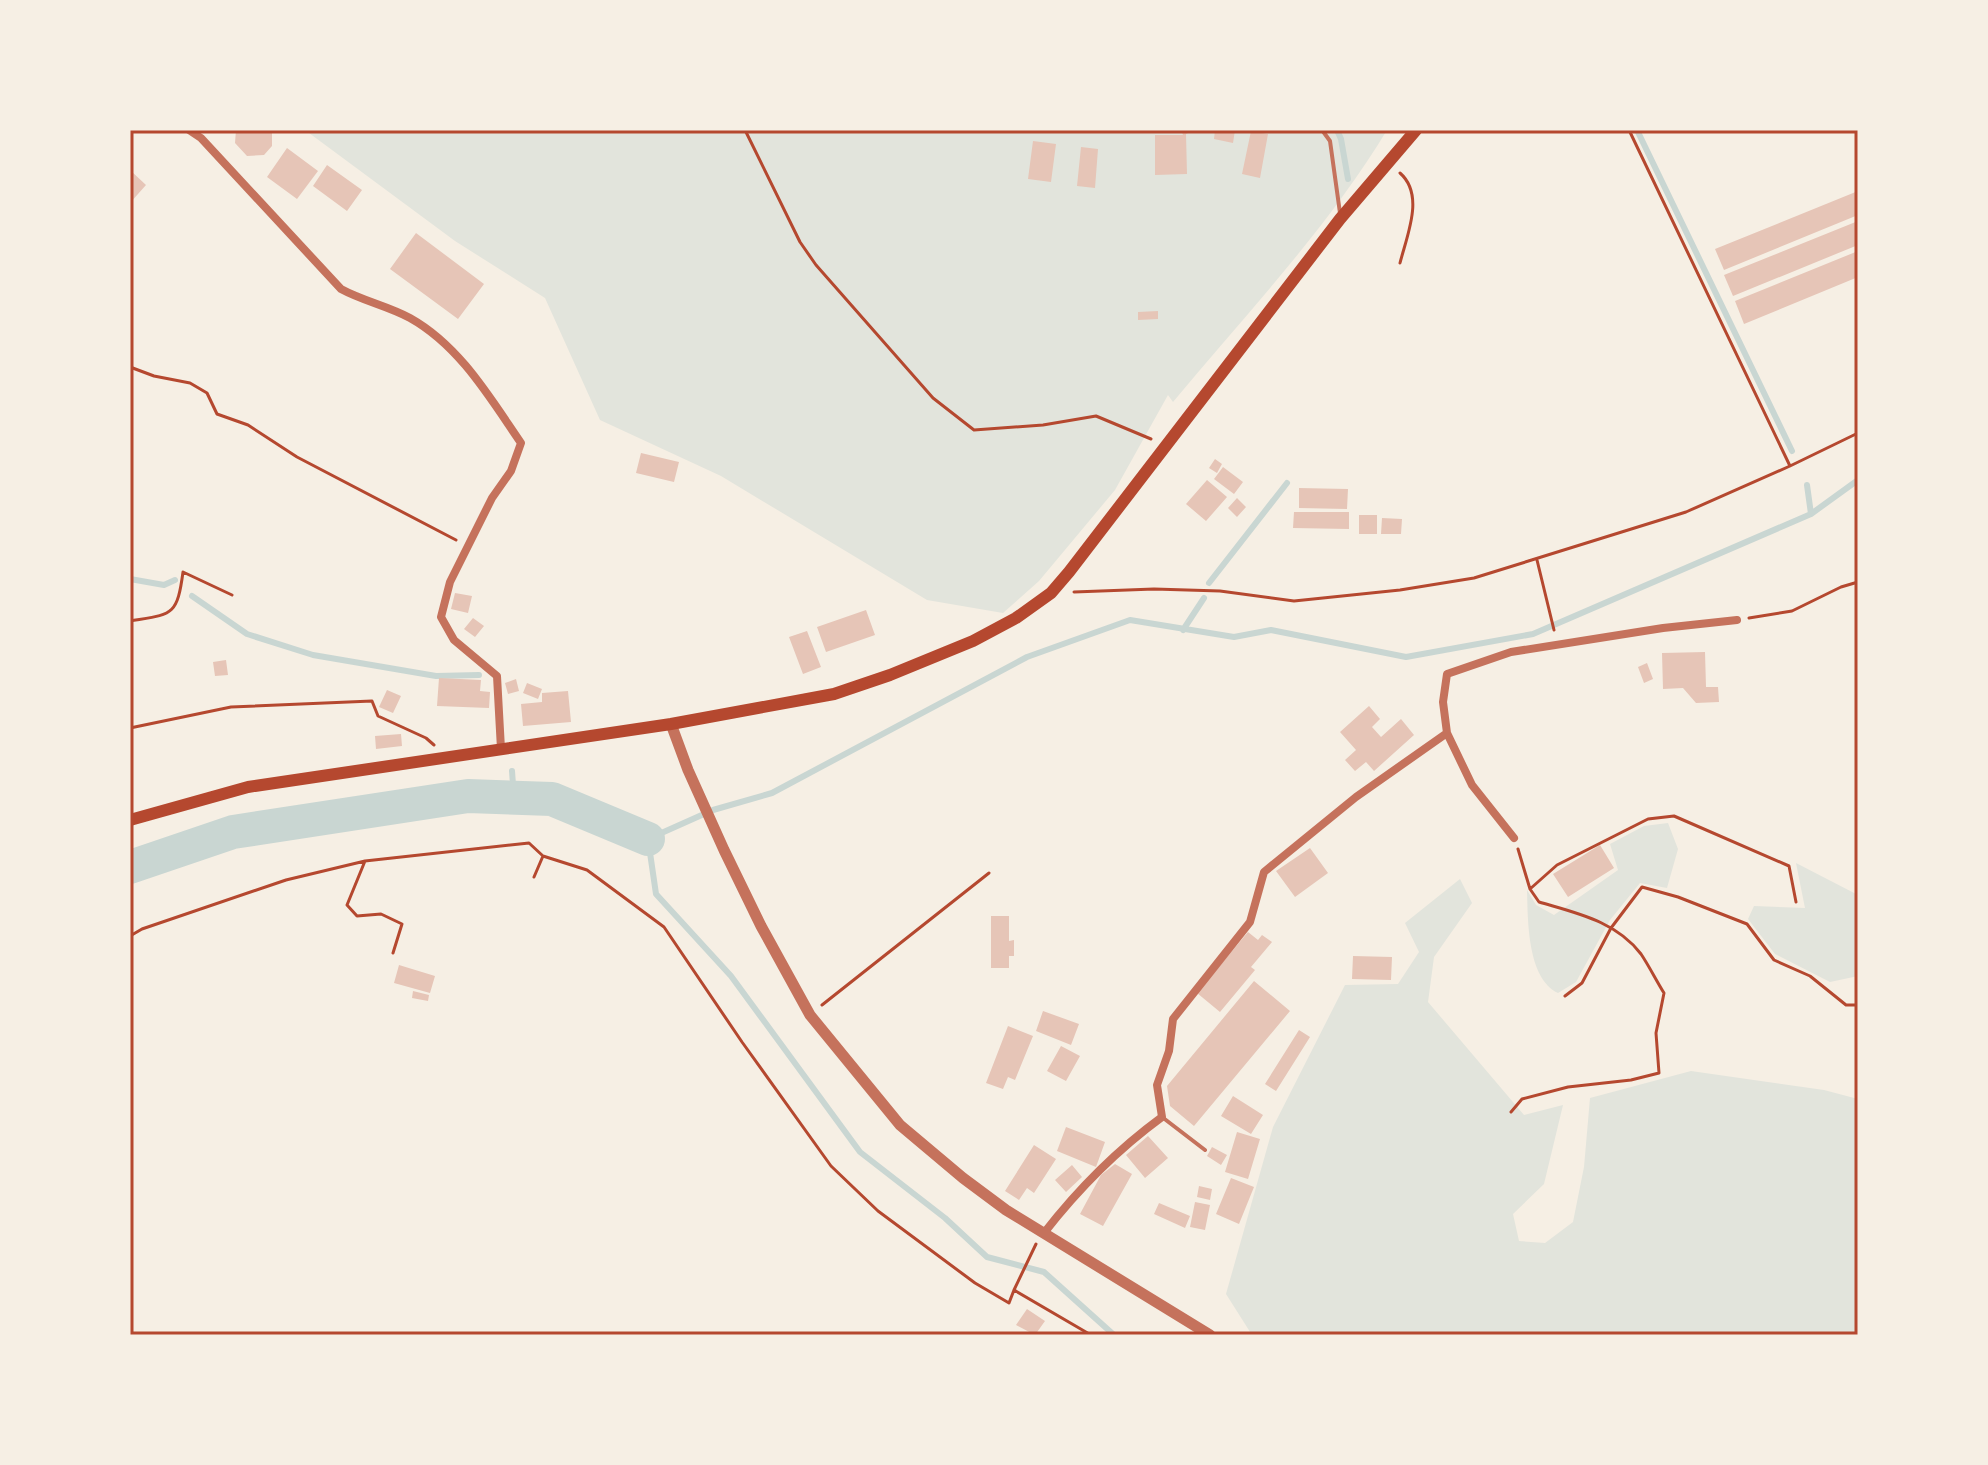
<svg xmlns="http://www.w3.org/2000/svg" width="1988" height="1465" viewBox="0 0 1988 1465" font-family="Inter,sans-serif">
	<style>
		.green { fill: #e2e4dc }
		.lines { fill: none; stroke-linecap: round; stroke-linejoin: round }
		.stream { stroke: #c9d6d2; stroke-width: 6 }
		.river { stroke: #c9d6d2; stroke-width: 34 }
		.building { fill: #e6c5b7 }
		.path { stroke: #b5482f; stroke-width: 3 }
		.service { stroke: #c5725c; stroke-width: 4 }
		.minor { stroke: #c5725c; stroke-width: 8 }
		.tertiary { stroke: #c5725c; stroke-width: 11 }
		.secondary { stroke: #b5482f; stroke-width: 12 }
		.neatline { fill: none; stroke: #b5482f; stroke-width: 3 }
	</style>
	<rect width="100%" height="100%" fill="#f6efe4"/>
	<path class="green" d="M305,130h1082c-59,98 -141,184 -214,272l-5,-7 -53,95 -76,91 -36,32 -76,-13 -206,-124 -121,-56 -55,-122 -90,-57z
		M1668,823l10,26 -11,39 -27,-5 -30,37 -34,62 -18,11c-31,-15 -30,-73 -31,-103l9,15 18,10 64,-45 -8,-26 34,-18z
		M1796,863l62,32v81l-28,6 -55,-28 -27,-35 6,-13 51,2z
		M1460,879l12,24 -38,54 -6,45 96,113 39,-10 -19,79 -31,30 6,27 26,2 28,-21 11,-55 6,-69 101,-27 133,19 34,9v236h-606l-26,-41 47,-167 72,-142 53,-1 21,-32 -14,-29z"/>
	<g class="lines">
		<path class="stream" d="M1337,130l4,9 7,40
			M1637,130l155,321
			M1807,485l4,29
			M130,579l34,6 11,-5
			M1209,583l78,-100
			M192,596l55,38 66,21 123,21 43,-1
			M1183,630l21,-32
			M512,771l2,27
			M1114,1335l-70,-63 -57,-15 -42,-39 -85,-66 -129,-176 -75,-82 -8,-55 65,-29 59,-17 255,-136 103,-37 104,17 37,-7 135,27 127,-23 278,-120 47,-34"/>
		<path class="river" d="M130,867l103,-35 235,-36 84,3 96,40"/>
	</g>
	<path class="building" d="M236,130h36v16l-8,9 -17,1 -12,-13z
		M1181,130h13l-8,4 1,40 -32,1v-40h28z
		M1215,130h20l-2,13 -19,-4z
		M1251,131l17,3 -8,44 -18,-4z
		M1033,141l23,3 -5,38 -23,-3z
		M1081,147l17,2 -3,39 -18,-2z
		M287,148l31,23 -21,28 -30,-22z
		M327,165l35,25 -15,21 -34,-25z
		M130,170l16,15 -16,18z
		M1858,191v24l-134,55 -9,-21z
		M1858,221v24l-125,51 -9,-21z
		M416,233l68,51 -26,35 -68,-50z
		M1858,251v26l-114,47 -9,-23z
		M1158,311v8l-20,1v-8z
		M641,453l38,9 -5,20 -38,-9z
		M1215,459l7,5 -5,9 -8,-5z
		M1223,467l20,15 -9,12 -20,-15z
		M1207,480l20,17 -21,24 -20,-17z
		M1299,488l49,1 -1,20 -48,-1z
		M1237,498l9,9 -9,10 -9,-9z
		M1294,512h55v17l-56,-1z
		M1359,515h18v19h-18z
		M1382,518l20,1 -1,15h-20z
		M455,593l17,3 -4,17 -17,-4z
		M866,610l9,25 -49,17 -9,-25z
		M473,618l11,8 -9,11 -11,-8z
		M807,631l14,36 -18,7 -14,-37z
		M1705,652l1,35h12l1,15 -23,1 -13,-15 -20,1 -1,-36z
		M226,660l2,15 -13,1 -2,-14z
		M1647,663l6,16 -9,4 -6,-16z
		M439,678l42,2 -1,11 10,1 -1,16 -52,-2z
		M516,679l3,12 -11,3 -3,-11z
		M527,683l15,6 -4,10 -15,-6z
		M387,690l14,6 -8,17 -14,-6z
		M568,691l3,31 -48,4 -2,-22 21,-2v-9z
		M1369,706l11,13 -8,8 9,10 20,-18 13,16 -40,36 -8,-9 -11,9 -10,-11 11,-10 -16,-18z
		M401,734l1,12 -26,3 -1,-13z
		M1600,845l14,23 -46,29 -15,-23z
		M1310,848l18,25 -33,24 -19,-26z
		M991,916h18v25l5,-1v16h-5v12h-18z
		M1248,932l10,8 4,-5 10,7 -21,25 4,3 -35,42 -23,-19z
		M1353,956l39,1 -1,23 -39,-1z
		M399,965l36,11 -5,17 -36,-10z
		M1254,981l36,30 -96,115 -24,-20 -3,-20z
		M413,991l16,4 -1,6 -16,-3z
		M1043,1011l36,13 -8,21 -35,-14z
		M1008,1026l25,10 -18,44 -7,-3 -5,12 -17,-6z
		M1299,1030l11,7 -34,54 -11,-7z
		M1061,1046l19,10 -14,25 -19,-10z
		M1233,1096l30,19 -12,19 -30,-18z
		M1066,1127l39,15 -9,25 -39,-16z
		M1237,1132l23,7 -12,40 -23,-7z
		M1148,1136l20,22 -23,20 -19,-23z
		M1034,1145l22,14 -22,34 -7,-5 -8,12 -14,-9z
		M1212,1147l15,8 -6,10 -14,-9z
		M1115,1164l17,10 -29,52 -23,-12 21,-39z
		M1072,1165l10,12 -16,15 -11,-12z
		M1231,1178l23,9 -15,37 -23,-10z
		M1199,1186l13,3 -2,11 -13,-3z
		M1195,1202l15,3 -5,25 -15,-3z
		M1159,1203l31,13 -5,12 -31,-14z
		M1027,1309l18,12 -10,14 -19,-10z"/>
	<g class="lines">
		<path class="path" d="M745,130l55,112 16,23 117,133 41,32 69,-5 53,-9 55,23
			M1629,130l161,336 68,-33
			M1400,173c25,22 7,62 0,90
			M130,367l24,9 36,7 17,10 10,21 31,11 49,32 159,83
			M1537,560l17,70
			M1074,592l80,-3 66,2 74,10 106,-11 74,-12 212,-66 104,-46
			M1749,618l43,-7 49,-24 17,-5
			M130,621c42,-7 47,-4 53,-49l49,23
			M130,728l101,-21 141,-6 6,15 48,22 8,7
			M543,856l44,14 77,57 78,115 89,124 47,45 97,72 34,20 5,-13
			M365,861l164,-18 14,13 -9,21
			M1530,889l27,-24 91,-46 26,-3 115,50 7,36
			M130,936l12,-7 144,-49 79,-19 -18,44 10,11 24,-2 21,10 -9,29
			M1565,996l17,-13 29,-55 31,-41 36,10 69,27 27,36 36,16 36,29h12
			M822,1005l167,-132
			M1511,1112l11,-13 46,-12 63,-7 28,-7 -3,-40 8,-40c-8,-13 -15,-27 -23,-39 -25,-33 -65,-41 -102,-52l-9,-13 -12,-40
			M1036,1244l-22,46 77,45"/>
		<path class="service" d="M1322,130l8,11 10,72
			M1162,1117l43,33"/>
		<path class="minor" d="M189,130l12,8 140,151c22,12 47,17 69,29 50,28 80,80 111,125l-10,28 -19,27 -42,84 -9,35 13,23 43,36 4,73
			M1447,733l25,52 42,53
			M1044,1233c35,-45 73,-83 118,-116l-5,-32 12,-34 4,-32 77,-97 14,-50 92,-75 91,-64 -4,-31 4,-28 64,-22 152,-24 74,-8"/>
		<path class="tertiary" d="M671,724l17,46 36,80 37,76 49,89 90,110 63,53 43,32 204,125"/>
		<path class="secondary" d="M130,820l118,-33 423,-63 163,-30 56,-19 83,-34 43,-23 35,-25 18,-21 271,-353 76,-89"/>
	</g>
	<rect width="1988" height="1465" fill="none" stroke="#f6efe4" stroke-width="264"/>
	<rect x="132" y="132" width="1724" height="1201" class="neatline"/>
</svg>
